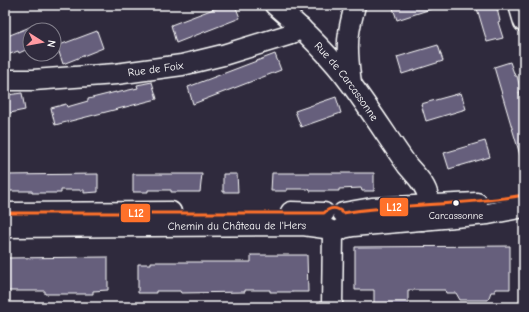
<svg xmlns="http://www.w3.org/2000/svg" width="529" height="312" viewBox="0 0 529 312" font-family="'Comic Neue',sans-serif">
	<style>
		.building { fill: #665e7c; stroke: #fff }
		.lines { fill: none; stroke-linecap: round; stroke-linejoin: round }
		.minor-casing { stroke: #fff; stroke-width: 23 }
		.minor { stroke: #2f2a3d; stroke-width: 20 }
		.bus-1-casing { stroke: #2f2a3d; stroke-width: 6 }
		.bus-1 { stroke: #ff712a; stroke-width: 3 }
		.bus-dot { fill: #fff; stroke: #2f2a3d; stroke-width: 1.5 }
		.labels { text-anchor: middle; stroke-width: 3; stroke-linejoin: round; paint-order: stroke }
		.bus-label { font-size: 10px; fill: #fff; stroke: #2f2a3d }
		.street-label { font-size: 11px; fill: #fff; stroke: #2f2a3d }
		.line-badge { stroke: #2f2a3d; stroke-width: 1.5 }
		.badge-label { font-size: 11px; text-anchor: middle; font-weight: bold; fill: #fff }
	</style>
	<rect width="100%" height="100%" fill="#2f2a3d"/>
	<filter id="ink" filterUnits="userSpaceOnUse"><feTurbulence type="fractalNoise" baseFrequency=".025" numOctaves="2"/><feDisplacementMap in="SourceGraphic" scale="8" xChannelSelector="R" yChannelSelector="G"/><feConvolveMatrix kernelMatrix="1 2 1 2 8 2 1 2 1" color-interpolation-filters="sRGB"/></filter>
	<g filter="url(#ink)">
		<path class="building" d="M224,5h11l5,13 -64,25 -5,-18z
			M392,5h44l1,2 -40,13z
			M476,5h20l4,16 -2,1 5,16 -16,4z
			M30,27v21l-11,5 -1,-2 -13,5v-19z
			M97,31l6,17 -40,16 -6,-18z
			M438,45l5,16 -41,13 -5,-17z
			M275,54l6,16 -88,34 -5,-17z
			M510,62l5,14h2l4,16h-2l5,16v46l-4,1 -26,-88z
			M152,82l5,17 -102,26 -4,-17 15,-4 1,3 21,-6v-2l28,-7v1l22,-5 -1,-3z
			M22,93l3,17 -20,4v-17h2v-2z
			M461,93l5,16 -40,12 -5,-17z
			M336,97l5,16 -40,14 -6,-16z
			M485,141l5,16 -41,12 -5,-16z
			M272,173h102v18h-12l-1,-3 -22,1v2h-29l-1,-2h-22v2h-16z
			M98,174v18l-14,1v-3h-23v3h-29v-2h-27v-16z
			M133,174h69l-2,18h-29v-2h-23v2h-15z
			M223,174h14l1,18h-15z
			M510,246v43h-15v3h-4l-3,8h-28l-4,-7h-10l-1,-3h-37v17h-34v-17h-19v-43z
			M251,255h56l1,37h-38v-2h-25v2l-64,1 -1,-2h-24v2h-18v-29h13v-2h100z
			M108,257v33l-15,1v3h-48v-3h-40v-33z"/>
		<g class="lines">
			<g class="minor-casing">
				<g id="minor">
					<path id="s1" d="M275,5c28,24 55,50 76,79 20,27 37,54 56,81 8,10 19,19 21,32 2,9 -3,16 -6,23"/>
					<path d="M519,5l5,17"/>
					<path id="s2" d="M5,80h28l83,-6 66,-9 41,-10 65,-20 13,-7"/>
					<path d="M351,83c-2,-16 -5,-34 -2,-50 1,-10 4,-18 6,-28"/>
					<path d="M291,212l33,1"/>
					<path d="M5,213l166,-1"/>
					<path d="M343,213l29,-5 105,-5"/>
					<path id="s3" d="M5,227l298,-2 22,3 8,4h3l7,-4 10,-2 135,-12 36,-7"/>
					<path d="M332,307l1,-75"/>
				</g>
			</g>
			<use href="#minor" class="minor"/>
			<g class="bus-1-casing">
				<path id="bus-1" d="M5,213h319c6,-6 13,-6 19,0 60,-10 121,-7 181,-18"/>
			</g>
			<use href="#bus-1" class="bus-1"/>
		</g>
	</g>
	<circle class="bus-dot" cx="456" cy="203" r="3.5"/>
	<g class="labels">
		<g class="bus-label">
			<text x="456" y="219">Carcassonne</text>
		</g>
		<g class="street-label">
			<text dy="4" stroke="none"><textPath href="#s2" startOffset="151">Rue de Foix</textPath></text>
			<text dy="4" stroke="none"><textPath href="#s1" startOffset="105">Rue de Carcassonne</textPath></text>
			<text dy="4" stroke="none"><textPath href="#s3" startOffset="232">Chemin du Château de l'Hers</textPath></text>
		</g>
	</g>
	<g class="line-badge">
		<rect x="379" y="197" width="30" height="20" rx="4" fill="#ff712a"/>
		<rect x="120" y="203" width="31" height="20" rx="4" fill="#ff712a"/>
	</g>
	<g class="badge-label">
		<text x="394" y="211">L12</text>
		<text x="136" y="217">L12</text>
	</g>
	<rect width="529" height="312" fill="none" stroke="#2f2a3d" stroke-width="20"/>
	<rect x="10" y="10" width="509" height="292" fill="none" stroke="#fff" stroke-width="1.5" filter="url(#ink)"/>
	<g transform="translate(42 42) rotate(101)"><circle r="19" fill="#2f2a3d" stroke="#827f8b"/>
	<path d="M0-3L7 15L0 10L-7 15Z" fill="#ff9aa2"/>
	<text y="-6" font-size="11" font-weight="bold" text-anchor="middle" fill="#ffffff">N</text>
	</g>
</svg>
